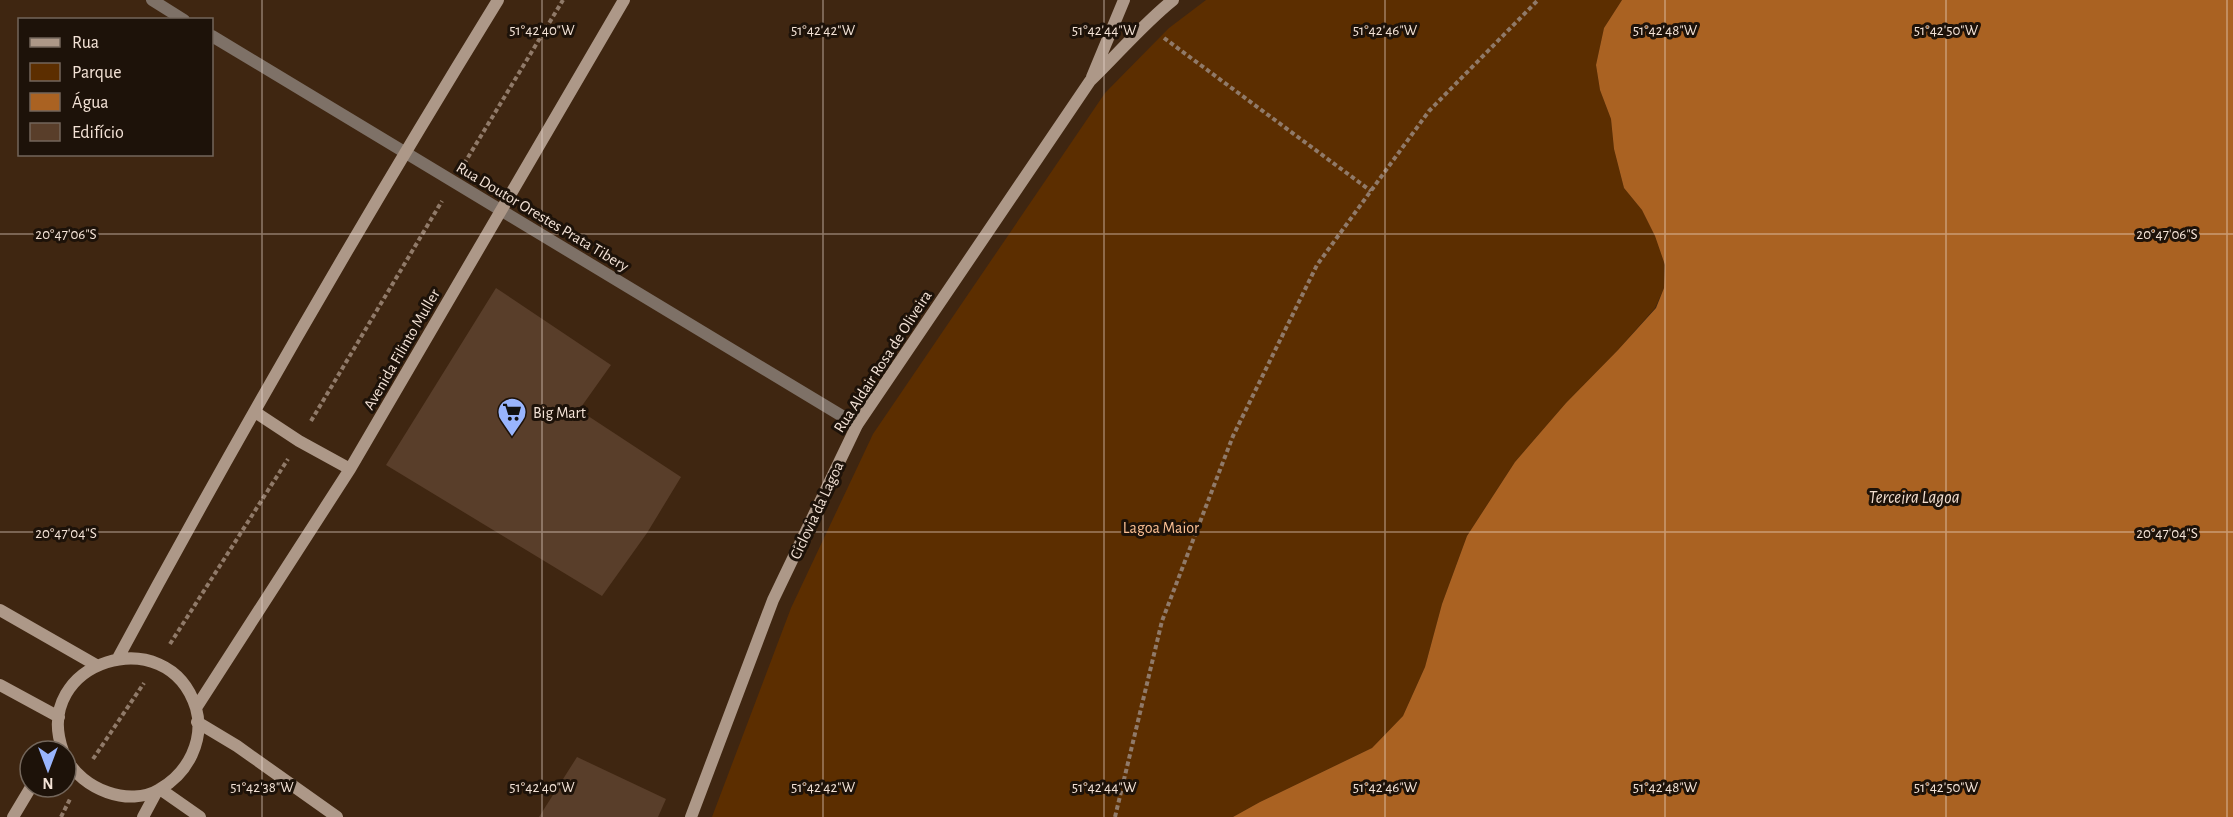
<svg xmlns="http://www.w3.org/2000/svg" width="2233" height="817" viewBox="0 0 2233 817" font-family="'Alegreya Sans',sans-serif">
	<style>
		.green { fill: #5c2e00 }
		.water { fill: #aa6222 }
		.building { fill: #593e2a }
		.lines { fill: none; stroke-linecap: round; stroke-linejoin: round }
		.path { stroke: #907a69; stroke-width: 4; stroke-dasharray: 4.5 3; stroke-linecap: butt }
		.street { stroke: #7e7167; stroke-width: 12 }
		.secondary { stroke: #ad9888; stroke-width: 12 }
		.ticks { fill: none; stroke: #f4e3d7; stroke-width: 1.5; stroke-opacity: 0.45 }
		.labels { text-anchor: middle; stroke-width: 6; stroke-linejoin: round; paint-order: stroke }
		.street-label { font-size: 16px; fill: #f4e3d7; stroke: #1d1209 }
		.poi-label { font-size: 16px; fill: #f4e3d7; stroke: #1d1209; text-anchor: start }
		.park-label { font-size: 16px; fill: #fcc195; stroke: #1d1209 }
		.water-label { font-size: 18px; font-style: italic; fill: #f3dfd0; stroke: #1d1209 }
		.ticks-label { font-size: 15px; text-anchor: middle; fill: #f4e3d7; stroke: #1d1209; stroke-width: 6; stroke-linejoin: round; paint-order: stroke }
	</style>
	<rect width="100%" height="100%" fill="#3f2611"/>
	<path class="green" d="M1206,0h416l-18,28 -8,37 4,25 11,29 3,30 10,39 18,22 13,26 10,29 -1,23 -9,20 -37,42 -52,53 -51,59 -48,74 -25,68 -17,63 -22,49 -31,32 -112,54 -27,15h-521l79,-209 82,-174 232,-341 64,-65z"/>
	<path class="water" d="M1622,0h611v817h-1000l27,-15 112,-54 31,-32 22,-49 17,-63 25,-68 48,-74 51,-59 52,-53 38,-42 8,-20 1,-23 -10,-29 -13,-26 -18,-22 -10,-39 -3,-30 -11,-29 -4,-25 8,-37z"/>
	<path class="building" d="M496,288l115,77 -32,45 102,67 -34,56 -45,63 -216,-131z
		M577,757l89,42 -8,18h-119z"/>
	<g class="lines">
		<path class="path" d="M1164,38l207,153
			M464,164l99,-164
			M311,421l131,-220
			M170,644l118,-185
			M93,759l51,-76
			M61,817l10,-20
			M1115,817l47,-196 71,-185 84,-171 112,-154 109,-111"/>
		<path class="street" d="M152,0l32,20
			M212,36l645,389"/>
		<path class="secondary" d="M1092,77l32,-77
			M255,412l44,29 51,28
			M0,610l96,55
			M118,658c120,-223 247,-442 380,-658
			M0,685l59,32
			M196,708l154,-239 274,-469
			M197,722l40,24 100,71
			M63,751c-33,-89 105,-133 133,-43 9,32 -8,65 -36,81 -31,19 -78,0 -94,-31
			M160,789l40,28
			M13,817l18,-30
			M143,817l14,-26
			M691,817l82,-217 84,-175 233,-344c28,-27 53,-57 83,-81"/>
	</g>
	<path class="ticks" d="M262,0v817M542,0v817M823,0v817M1104,0v817M1385,0v817M1665,0v817M1946,0v817M2227,0v817M0,234h2233M0,532h2233"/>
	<defs>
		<g id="supermarket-pin" transform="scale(1.5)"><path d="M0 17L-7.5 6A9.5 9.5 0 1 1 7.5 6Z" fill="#99b5fd" stroke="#1d1209"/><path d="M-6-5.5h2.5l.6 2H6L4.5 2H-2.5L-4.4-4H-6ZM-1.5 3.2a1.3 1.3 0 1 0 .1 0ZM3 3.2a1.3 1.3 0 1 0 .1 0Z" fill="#111"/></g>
	</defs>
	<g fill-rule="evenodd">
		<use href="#supermarket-pin" x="512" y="412"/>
	</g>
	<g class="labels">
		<g class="street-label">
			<text transform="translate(543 216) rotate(31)" y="6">Rua Doutor Orestes Prata Tibery</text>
			<text transform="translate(401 349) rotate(-60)" y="6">Avenida Filinto Muller</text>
			<text transform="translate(882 361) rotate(-57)" y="6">Rua Aldair Rosa de Oliveira</text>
			<text transform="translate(816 510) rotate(-65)" y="6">Ciclovia da Lagoa</text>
		</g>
		<g class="poi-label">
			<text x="533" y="418">Big Mart</text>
		</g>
		<g class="park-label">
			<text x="1161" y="533">Lagoa Maior</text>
		</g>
		<g class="water-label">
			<text x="1914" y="503">Terceira Lagoa</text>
		</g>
	</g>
	<g class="ticks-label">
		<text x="542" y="35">51°42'40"W</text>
		<text x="823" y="35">51°42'42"W</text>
		<text x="1104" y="35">51°42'44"W</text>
		<text x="1385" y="35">51°42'46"W</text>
		<text x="1665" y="35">51°42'48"W</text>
		<text x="1946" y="35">51°42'50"W</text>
		<text x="2167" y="239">20°47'06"S</text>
		<text x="66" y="239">20°47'06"S</text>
		<text x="2167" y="538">20°47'04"S</text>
		<text x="66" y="538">20°47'04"S</text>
		<text x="262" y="792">51°42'38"W</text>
		<text x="542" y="792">51°42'40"W</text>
		<text x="823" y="792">51°42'42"W</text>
		<text x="1104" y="792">51°42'44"W</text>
		<text x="1385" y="792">51°42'46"W</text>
		<text x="1665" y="792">51°42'48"W</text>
		<text x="1946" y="792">51°42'50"W</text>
	</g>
	<rect x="18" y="18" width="195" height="138" fill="#1d1209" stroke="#73665b" stroke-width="1.5"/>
	<rect x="30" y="38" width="30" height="9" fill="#ad9888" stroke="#73665b" stroke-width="1.5"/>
	<text x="72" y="48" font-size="18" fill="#f4e3d7">Rua</text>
	<rect x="30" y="63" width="30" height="18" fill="#5c2e00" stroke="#73665b" stroke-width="1.5"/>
	<text x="72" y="78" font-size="18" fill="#f4e3d7">Parque</text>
	<rect x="30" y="93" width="30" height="18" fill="#aa6222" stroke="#73665b" stroke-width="1.5"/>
	<text x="72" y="108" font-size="18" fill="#f4e3d7">Água</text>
	<rect x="30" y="123" width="30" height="18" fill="#593e2a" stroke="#73665b" stroke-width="1.5"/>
	<text x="72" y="138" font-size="18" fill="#f4e3d7">Edifício</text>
	<g transform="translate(48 769) rotate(180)"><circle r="28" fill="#1d1209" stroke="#73665b" stroke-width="1.5"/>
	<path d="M0-4.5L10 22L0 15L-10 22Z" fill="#99b5fd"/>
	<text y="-9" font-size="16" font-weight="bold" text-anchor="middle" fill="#f4e3d7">N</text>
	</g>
</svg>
